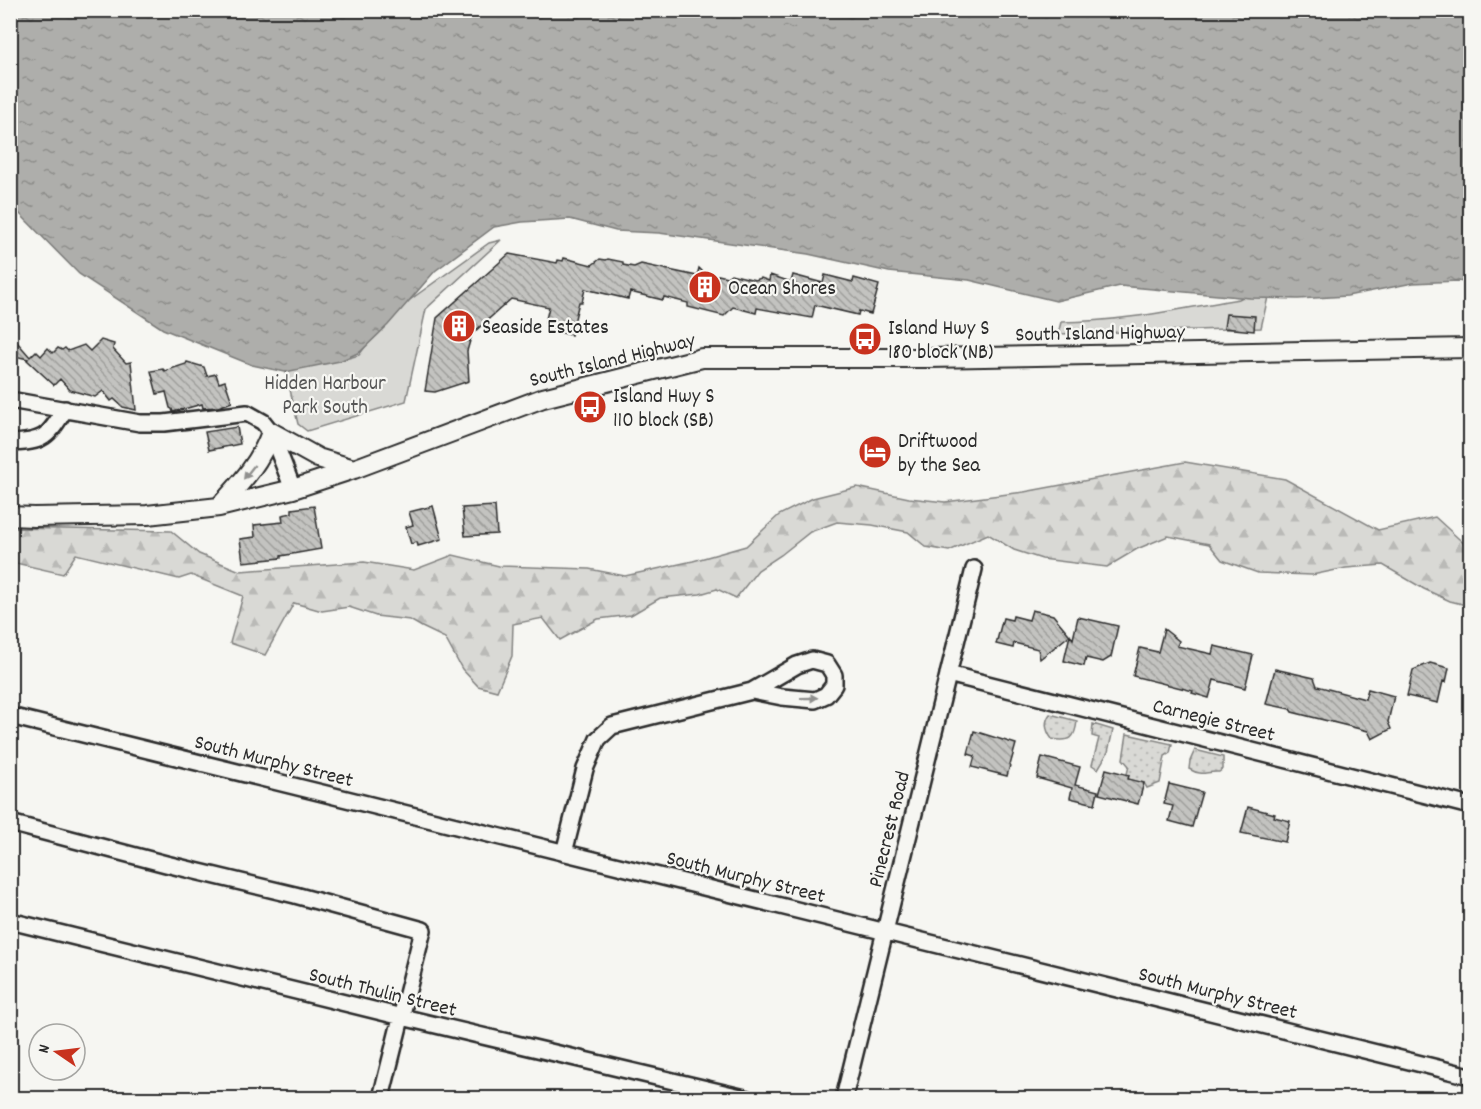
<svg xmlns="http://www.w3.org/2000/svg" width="1481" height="1109" viewBox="0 0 1481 1109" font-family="Dekko,sans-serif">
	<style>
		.grass { fill: url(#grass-dots); stroke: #828280; stroke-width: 1.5 }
		.forest { fill: url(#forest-firs); stroke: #828280; stroke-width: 1.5 }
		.park { fill: #d9d9d5; stroke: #828280; stroke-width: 1.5 }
		.water { fill: url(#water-ripples); stroke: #7a7a78; stroke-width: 1.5 }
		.building { fill: url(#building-back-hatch); stroke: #2b2b2b; stroke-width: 1.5 }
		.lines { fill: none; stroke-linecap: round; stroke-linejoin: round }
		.minor-casing { stroke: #2b2b2b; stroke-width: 20 }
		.major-casing { stroke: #2b2b2b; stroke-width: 22 }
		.minor { stroke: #f6f6f2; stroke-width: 15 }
		.major { stroke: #f6f6f2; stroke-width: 18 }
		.oneway { fill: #90908e }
		.labels { text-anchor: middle; stroke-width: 4.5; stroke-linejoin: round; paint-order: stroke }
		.poi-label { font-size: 21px; fill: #2b2b2b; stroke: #f6f6f2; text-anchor: start }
		.street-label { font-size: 21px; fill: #2b2b2b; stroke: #f6f6f2 }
		.park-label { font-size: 21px; fill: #565656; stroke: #f6f6f2 }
	</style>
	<defs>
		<pattern id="grass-dots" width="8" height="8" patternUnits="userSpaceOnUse" patternTransform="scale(1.5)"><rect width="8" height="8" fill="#d9d9d5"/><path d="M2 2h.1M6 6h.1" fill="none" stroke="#babab7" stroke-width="1.8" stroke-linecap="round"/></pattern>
		<pattern id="forest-firs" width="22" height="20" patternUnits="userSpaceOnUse" patternTransform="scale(1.5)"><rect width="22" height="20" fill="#d9d9d5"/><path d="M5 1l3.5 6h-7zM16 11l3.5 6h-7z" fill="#babab7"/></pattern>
		<pattern id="water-ripples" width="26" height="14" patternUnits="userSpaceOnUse" patternTransform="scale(1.5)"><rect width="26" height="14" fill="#aeaeab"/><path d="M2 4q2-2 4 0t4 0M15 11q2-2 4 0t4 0" fill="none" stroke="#8e8e8b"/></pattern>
		<pattern id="building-back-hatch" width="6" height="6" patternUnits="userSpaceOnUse" patternTransform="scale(1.5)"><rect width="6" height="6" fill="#c3c3c0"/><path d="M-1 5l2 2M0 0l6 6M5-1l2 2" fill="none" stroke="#9f9f9c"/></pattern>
	</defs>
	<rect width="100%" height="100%" fill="#f6f6f2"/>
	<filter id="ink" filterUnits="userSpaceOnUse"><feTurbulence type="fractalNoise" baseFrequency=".0167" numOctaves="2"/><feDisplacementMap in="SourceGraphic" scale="12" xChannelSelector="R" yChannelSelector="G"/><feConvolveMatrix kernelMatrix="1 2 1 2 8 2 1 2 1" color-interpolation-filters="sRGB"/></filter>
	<g filter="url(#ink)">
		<path class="grass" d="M1050,714l27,7c-2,18 -6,21 -25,18 -6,-8 -8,-17 -2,-25z
			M1093,724l20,6 -5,22 -10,17 -6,-4 7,-27 -7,-2z
			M1127,734l45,10 -2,9 -5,3 -5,27 -13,5 -3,-5 -16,-4 1,-4 -2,-1 2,-8 -6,-7z
			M1195,750l28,7v12l-4,3c-14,-1 -16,5 -30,-3l1,-8z"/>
		<path class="forest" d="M1185,462l100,17 93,51 57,-13 35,32v57l-20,-5 -26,-12 -41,-24 -37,3 -34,7 -54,-2 -36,-13 -13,-16 -41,-8 -31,13 -30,18 -65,-8 -28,-9 -26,-16 -39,17 -23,-4 -18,-15 -36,-7 -35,-3 -27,10 -29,23 -23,15 -22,28 -19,-9 -17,5 -40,4 -29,17 -33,4 -38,21 -17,-22 -30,6 -1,32 -15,35 -19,-5 -16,-17 -17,-31 -23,-11 -12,-7 -34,-4 -27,-9 -27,4 -28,-8 -29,52 -35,-12 13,-47 -52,-21 -12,4 -103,-25 -13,20 -52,-12v-34l160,3 28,23 41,17 124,-9 50,8 39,-15 46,11 90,3 36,7 68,-15 53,-15 33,-31 34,-17 44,-11 52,11 36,4 79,-10z"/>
		<path class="park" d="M501,240l-75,69 -20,92 -99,30 -9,-7 -13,-56 60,-9 14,-4 30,-40 100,-72z
			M1270,288l-9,40 -203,6 3,-12c60,0 119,-13 178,-23l11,-6z"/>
		<path class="water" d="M11,10l1459,1v272l-12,-2 -45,2 -66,13 -49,3 -48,-1 -130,-12 -64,15 -87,-21 -80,-8 -81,-18 -149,-21 -43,-2 -46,-12 -48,3 -28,5 -59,44 -47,54 -28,27 -20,9 -55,11 -33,-7 -89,-36 -84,-55 -60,-61 -8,-6z"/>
		<path class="building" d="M509,254l48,9 1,-3 5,1 1,-3 28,7 8,-6 6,1 2,-1 15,3v3l11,2 7,-3 56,12 2,-8 16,16 3,-9 9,2 4,-3 24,6 6,-2 8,3 1,-6 21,7 2,-7 30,8 2,-8 28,7 1,-4 25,7 -8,29 -12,-3 -1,4 -43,-10 -3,13 -55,-10 -1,5 -23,-6 -9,9 -36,-9v-4l-24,-6 -1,3 -33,-8 -2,7 -43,-10 -3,13h-3l-8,33 -25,-6 2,-6h-3l4,-16 -38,-8 -39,35 -5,17 2,30 -34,11 -10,-1 12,-73z
			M1226,314l29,2 -1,15 -30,-3z
			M10,334l20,23 6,-6 5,5 7,-8 5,5 5,-5 4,2 3,-2 3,3 16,-6 6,6 11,-11 13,4 -1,5 13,14 5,-1 5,48 -13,-3 -9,-8 -3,2 -8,-10 -8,6 -25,-7 -10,-11 -6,6 -27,-25 1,-1 -18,-4z
			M187,362l17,5 3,9 9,-2 3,9 6,-2 7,21 -14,5 -15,1 -1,-4 -29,8 -1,-3 -2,-1 -4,-16 -9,2 -6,-23 12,-2 2,2 21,-7z
			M237,427l3,17 -31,6 -4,-18z
			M314,506l7,43 -40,7v2l-38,4 -3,-23 15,-2 -1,-12 29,-3 -1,-7 10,-2v-4z
			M433,506l9,33 -24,7 -1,-4 -6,2 -5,-17 7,-2 -4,-13z
			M495,506l2,28 -32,2 -3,-28z
			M1032,610l21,5 20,24 5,-22 40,9 -7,31 -8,5 -17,-4 -2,8 -20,-5 6,-26 -30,24 -2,-10 -24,-6 -1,5 -17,-4 7,-26 9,2 1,-4 16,4z
			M1164,629l15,12 -2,5 35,8 2,-8 39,9 -8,33 -31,-8 -5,18 -17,-5 1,-2 -60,-15 7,-28 18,4z
			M1430,663l19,5 -3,14 -3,-1 -5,22 -31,-7 6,-26z
			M1275,669l39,9 3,8 48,13 3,-10 26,7 -6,26 3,7 -19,10 -4,-8 -76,-19 -2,-3 -24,-5z
			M974,731l42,13 -9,32 -35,-9 3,-11 -7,-2z
			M1042,757l38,10 -5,18 23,6 -3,13 -25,-6 2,-10 -35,-10z
			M1106,769l23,6 -1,4 16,4 -6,21 -39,-10z
			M1169,784l33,8 -10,35 -23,-6 4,-15 -9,-2z
			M1248,807l27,7 -1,3 16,4 -5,21 -44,-9z"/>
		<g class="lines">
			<g class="minor-casing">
				<path id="minor" d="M10,400l130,23h24l83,-10 16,9 8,10 22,57
					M10,443c34,-1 38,-6 55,-34
					M948,674l522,132
					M10,716l1460,360
					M10,823l156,41 129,31 128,35 -42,168
					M564,853l21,-84 13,-30 14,-13 140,-35 45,-26 15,-5 15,4 7,11v10l-8,10 -11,5 -33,-3 -30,-6
					M10,921l392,96 343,81
					M844,1098l130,-529"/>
			</g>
			<g class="major-casing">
				<path id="major" d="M219,507c21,-23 42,-45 52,-75l47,26 36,11
					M10,516l24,1 113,-2 72,-8 74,-18 61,-20 189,-71 159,-40h227l541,-10"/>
			</g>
			<use href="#minor" class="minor"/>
			<use href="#major" class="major"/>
		</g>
		<defs><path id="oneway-solid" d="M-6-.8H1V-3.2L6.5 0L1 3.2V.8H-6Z" transform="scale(1.5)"/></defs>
		<g class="oneway">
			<use href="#oneway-solid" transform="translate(249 472) rotate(128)"/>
			<use href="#oneway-solid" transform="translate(809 698) rotate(-1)"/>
		</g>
	</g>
	<defs>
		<g id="building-disc" transform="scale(1.725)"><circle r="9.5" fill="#c8321e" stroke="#f6f6f2"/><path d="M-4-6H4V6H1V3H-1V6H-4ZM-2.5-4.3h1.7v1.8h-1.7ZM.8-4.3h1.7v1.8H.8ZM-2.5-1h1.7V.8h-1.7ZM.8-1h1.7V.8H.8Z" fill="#fff"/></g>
		<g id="bus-disc" transform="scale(1.725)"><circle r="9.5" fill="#c8321e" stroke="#f6f6f2"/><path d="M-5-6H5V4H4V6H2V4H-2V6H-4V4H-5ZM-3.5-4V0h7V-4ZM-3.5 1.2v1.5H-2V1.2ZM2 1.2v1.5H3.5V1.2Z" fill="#fff"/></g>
		<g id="hotel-disc" transform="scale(1.725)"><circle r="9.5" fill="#c8321e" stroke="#f6f6f2"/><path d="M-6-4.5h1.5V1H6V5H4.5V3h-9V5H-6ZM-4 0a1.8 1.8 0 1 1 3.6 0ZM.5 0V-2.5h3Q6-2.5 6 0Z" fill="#fff"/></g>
	</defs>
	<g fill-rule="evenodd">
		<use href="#building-disc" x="705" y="287"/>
		<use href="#building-disc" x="459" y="326"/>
		<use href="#bus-disc" x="865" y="339"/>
		<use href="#bus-disc" x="590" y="407"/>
		<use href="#hotel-disc" x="875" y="452"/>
	</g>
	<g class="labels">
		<g class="poi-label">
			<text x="728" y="294">Ocean Shores</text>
			<text x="482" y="333">Seaside Estates</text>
			<text x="888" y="334">Island Hwy S<tspan x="888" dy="24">180 block (NB)</tspan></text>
			<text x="613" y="402">Island Hwy S<tspan x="613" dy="24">110 block (SB)</tspan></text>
			<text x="898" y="447">Driftwood<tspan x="898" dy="24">by the Sea</tspan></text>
		</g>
		<g class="street-label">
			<text transform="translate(1100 332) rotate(-1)" y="7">South Island Highway</text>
			<text transform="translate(612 359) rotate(-14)" y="7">South Island Highway</text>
			<text transform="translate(1214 719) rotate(14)" y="7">Carnegie Street</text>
			<text transform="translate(274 760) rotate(14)" y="7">South Murphy Street</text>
			<text transform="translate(888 829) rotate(-76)" y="7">Pinecrest Road</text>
			<text transform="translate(746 876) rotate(14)" y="7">South Murphy Street</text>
			<text transform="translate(383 991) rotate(14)" y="7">South Thulin Street</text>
			<text transform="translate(1218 992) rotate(14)" y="7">South Murphy Street</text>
		</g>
		<g class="park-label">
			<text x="325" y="389">Hidden Harbour<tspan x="325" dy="24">Park South</tspan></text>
		</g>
	</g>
	<rect width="1481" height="1109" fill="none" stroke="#f6f6f2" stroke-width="36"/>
	<rect x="18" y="18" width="1445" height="1073" fill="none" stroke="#2b2b2b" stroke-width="2" filter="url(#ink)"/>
	<g transform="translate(57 1052) rotate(284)"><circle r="28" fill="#f6f6f2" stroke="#a5a5a2" stroke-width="1.5"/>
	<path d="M0-4.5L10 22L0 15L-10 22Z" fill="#c8321e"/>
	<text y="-9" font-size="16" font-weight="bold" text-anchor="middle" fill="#2b2b2b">N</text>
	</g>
</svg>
